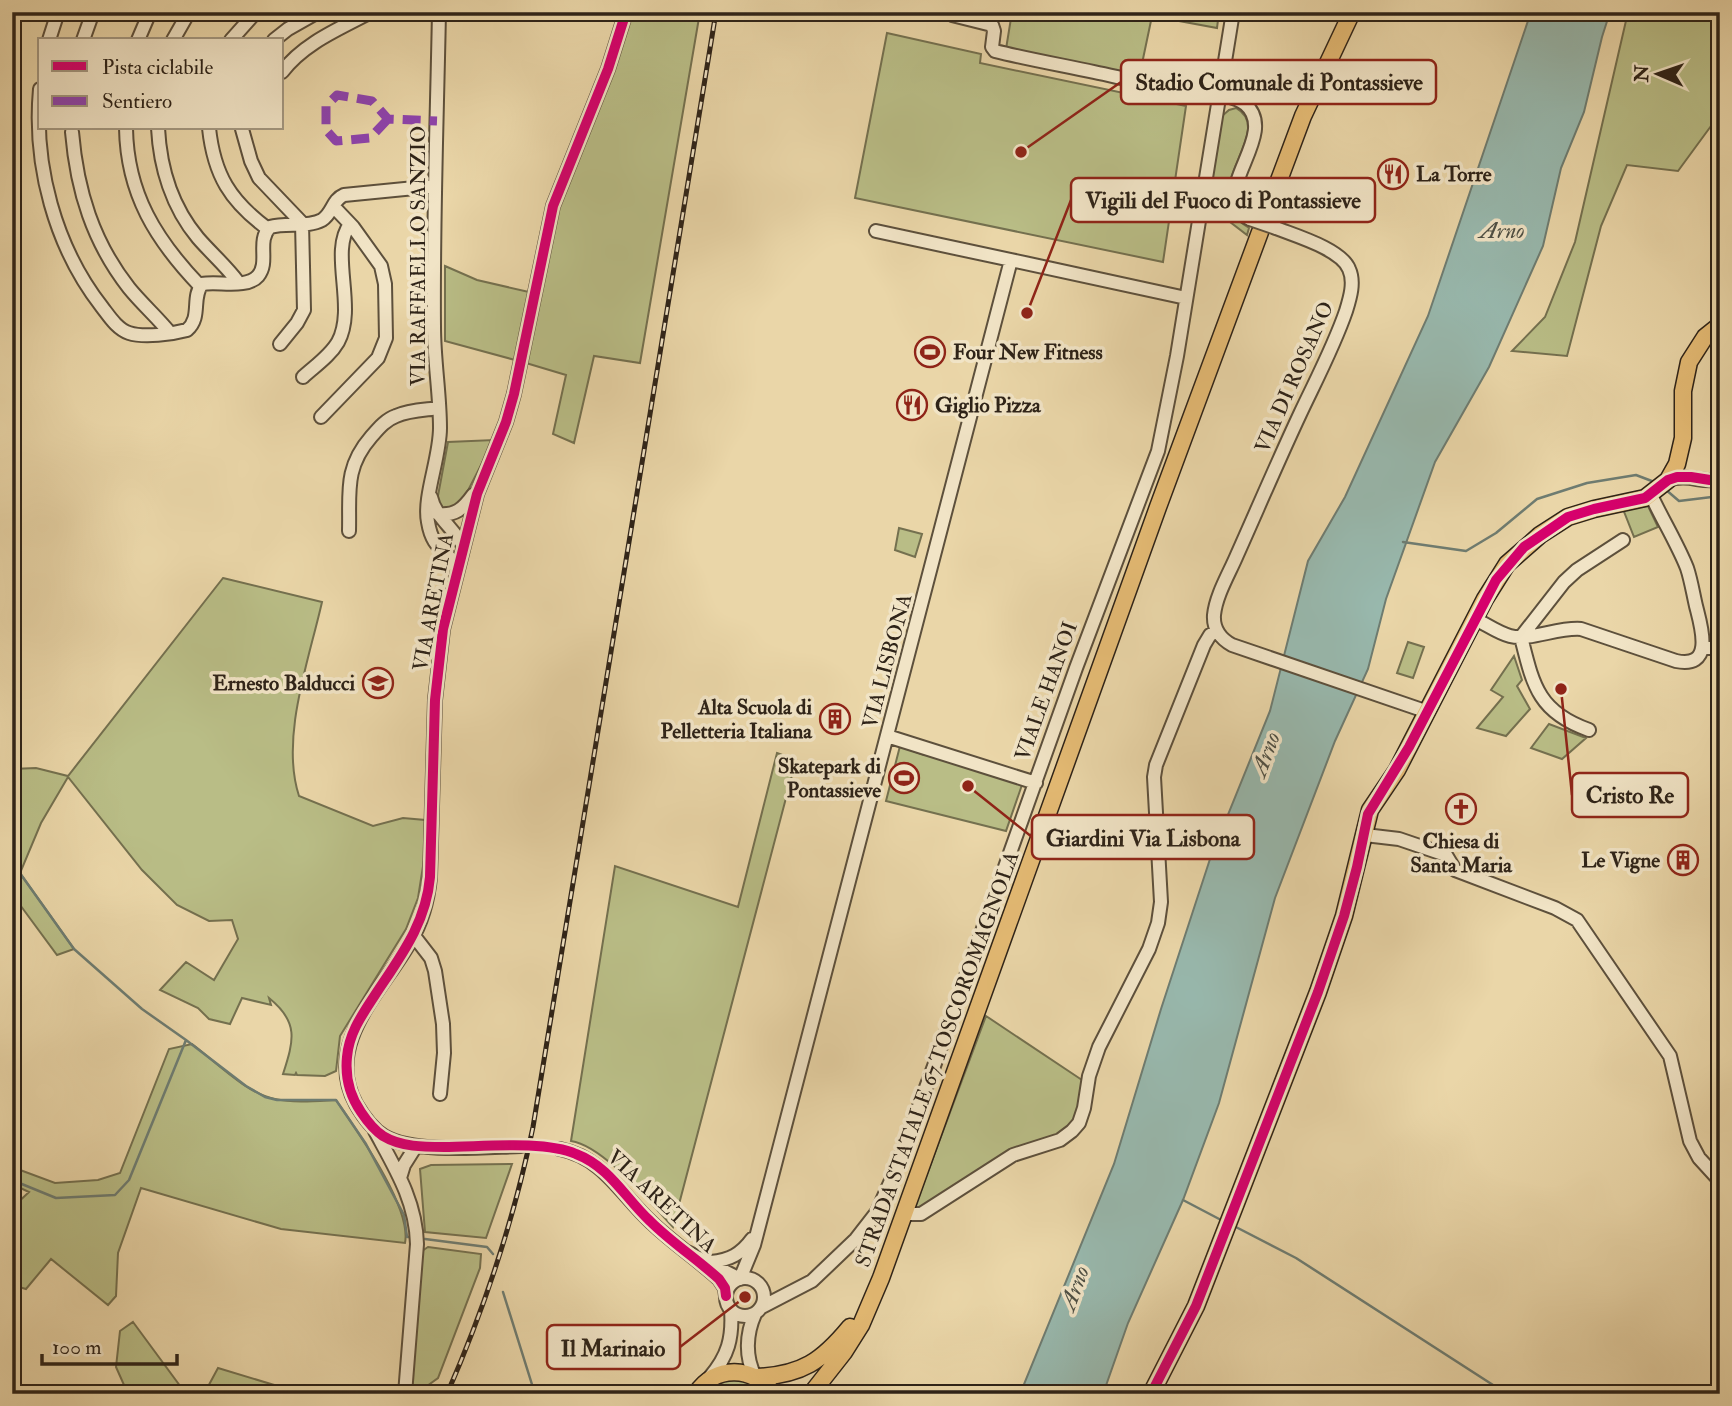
<svg xmlns="http://www.w3.org/2000/svg" width="1732" height="1406" viewBox="0 0 1732 1406" font-family="'IM FELL Double Pica',serif">
	<style>
		.green { fill: #b9bd86; stroke: #74704f; stroke-width: 2 }
		.water { fill: #98b8ad; stroke: #6e7c71; stroke-width: 2 }
		.lines { fill: none; stroke-linecap: round; stroke-linejoin: round }
		.stream { stroke: #6e7c71; stroke-width: 2.5 }
		.minor-tunnel { stroke: #c4b28b; stroke-width: 12; stroke-dasharray: 12 6; stroke-linecap: butt }
		.minor-casing { stroke: #5d503c; stroke-width: 16 }
		.major-casing { stroke: #2e2318; stroke-width: 19 }
		.minor { stroke: #f1e4c6; stroke-width: 12 }
		.major { stroke: #e5bb74; stroke-width: 16 }
		.rail-casing { stroke: #2e2318; stroke-width: 5 }
		.rail { stroke: #f1e4c6; stroke-width: 2.5; stroke-dasharray: 8; stroke-linecap: butt }
		.minor-bridge-casing { stroke: #5d503c; stroke-width: 16; stroke-linecap: butt }
		.minor-bridge { stroke: #f1e4c6; stroke-width: 12 }
		.quiet { stroke: #8e44ad; stroke-width: 9; stroke-dasharray: 18 9; stroke-linecap: butt }
		.cycleway-casing { stroke: #f1e4c6; stroke-width: 15 }
		.cycleway { stroke: #d6006c; stroke-width: 10 }
		.labels { text-anchor: middle; stroke-width: 7; stroke-linejoin: round; paint-order: stroke }
		.poi-label { font-size: 21px; font-weight: bold; fill: #2e2318; stroke: #f1e4c6; text-anchor: end }
		.street-label { font-size: 21px; fill: #2e2318; stroke: #f1e4c6 }
		.water-label { font-size: 23px; font-style: italic; fill: #4e5045; stroke: #f1e4c6 }
		.leader { fill: none; stroke: #8f2418; stroke-width: 2.5 }
		.callout-dot { fill: #8f2418; stroke: #f1e4c6; stroke-width: 2.5 }
		.callout { fill: #f1e4c6; stroke: #8f2418; stroke-width: 2.5 }
		.callout-label { font-size: 23px; text-anchor: middle; font-weight: bold; fill: #2e2318 }
	</style>
	<rect width="100%" height="100%" fill="#ead6a8"/>
	<filter id="stains"><feTurbulence type="fractalNoise" baseFrequency=".00286" numOctaves="4"/><feColorMatrix values="0 0 0 0 .2 0 0 0 0 .09 0 0 0 0 .02 0 0 0 .5 -.17"/></filter>
	<radialGradient id="worn" r=".72"><stop offset=".6" stop-color="#630" stop-opacity="0"/><stop offset="1" stop-color="#630" stop-opacity=".3"/></radialGradient>
	<path class="green" d="M631,12h69l-60,351 -46,-7 -20,87 -21,-9 13,-59 -40,-12 32,-155z
		M1012,12h207l-2,16 -65,-12 -13,62 -133,-29z
		M1628,12h92v137l-9,-23 -33,45 -51,-6 -26,61 -34,130 -55,-5 33,-34 30,-75z
		M887,33l94,21 -1,9 206,43 -23,156 -308,-64z
		M1236,108c39,22 -32,76 0,110 3,4 9,7 13,10l-2,7 -39,-30 14,-89 7,-6z
		M445,266l32,14 52,12 -14,68 -70,-19z
		M494,440l-34,66 -16,4 -6,-4 -1,-5 11,-59z
		M1648,506l10,21 -24,10 -11,-28z
		M899,528l23,6 -7,23 -20,-7z
		M223,578l99,24c-13,58 -42,136 -23,194l74,30 30,-8 22,2 -1,40 -6,38 -12,31 -66,107 -4,35 -11,5 -28,-1 -1,-2 -1,2 -12,-1c11,-34 16,-52 -14,-76l2,7 -29,-7 -12,26 -21,-5 -11,-11 -38,-18 26,-28 28,18 24,-41 -6,-19 -23,1 -32,-16 -35,-35 -74,-93 -27,46 -21,50 54,76 -17,6 -45,-61v-125l24,-1 32,8z
		M1408,642l16,5 -11,31 -16,-5z
		M1514,656l8,24 -5,6 13,23 -24,27 -29,-8 26,-31 -12,-7z
		M1549,724l37,14 -24,21 -31,-11z
		M901,742l8,3 1,5 14,5 7,-3 92,30 -17,49 -120,-30z
		M777,753l19,7 -123,467c-23,-24 -69,-81 -102,-86l44,-275 123,41z
		M986,1016l96,64 2,12 -11,32 -15,12 -137,74 -7,-1z
		M192,1044c23,17 55,50 83,55 19,4 41,2 61,1 21,31 76,107 69,143l-124,-14 -140,-41 -23,65 -2,43 -8,9 -57,-46 -25,30 -14,-4v-77l17,-16 -17,-8v-17l43,16 43,-3 22,-7 49,-124z
		M512,1164l-26,74 -61,-6 -5,-63 11,-4z
		M428,1247l53,7 -1,14 -42,110 -18,13 -10,-8 12,-132z
		M133,1322l53,72h-58l-12,-27 4,-36z
		M218,1368l86,26h-100z
		M730,1379c15,1 24,4 35,15h-60l12,-11z"/>
	<path class="water" d="M1531,12h79l-8,25 -18,75 -23,56 -18,78 -54,121 -54,95 -49,137 -18,70 -33,72 -60,157 -56,205 -36,97 -55,123 -25,71h-83l94,-230 47,-155 49,-150 60,-148 38,-150 37,-64 83,-181z"/>
	<g class="lines">
		<path class="stream" d="M1665,489l14,12 41,-5
			M1403,542l63,9 30,-18 41,-34 50,-16 49,-8 21,8
			M12,862l62,87 68,60 44,31 60,46 19,11 12,3h59l30,44 38,71 3,22h2
			M12,1180l44,18 59,-3 14,-15 57,-140
			M1183,1200l40,21
			M1232,1225l64,33 211,136
			M425,1239l62,8 6,7
			M503,1292l32,102"/>
		<path class="minor-tunnel" d="M521,1146l39,3"/>
		<g class="minor-casing">
			<path id="minor" d="M439,12c-2,105 -6,210 -5,315 0,34 6,67 6,101 0,30 -17,69 -12,94 5,31 21,26 29,48
				M953,12l-1,3 40,10 2,6 -2,16 3,4c32,8 66,14 99,21 33,7 66,15 100,20 17,3 37,1 51,12 37,31 -43,94 5,115
				M49,40l9,-28
				M83,40l10,-28
				M138,40l12,-28
				M173,40l16,-28
				M231,40l25,-28
				M274,40l14,-11 30,-17
				M282,72c22,-29 57,-43 89,-60
				M40,89c-7,76 15,158 62,218 7,9 15,22 27,26 15,5 43,1 58,-3 15,-13 4,-32 15,-46 16,-3 45,5 56,-8 12,-14 -2,-35 12,-49 16,-5 37,1 52,-7 11,-7 10,-20 22,-25l91,-9
				M126,128c1,66 30,112 74,158
				M158,128c2,39 14,79 40,110 13,15 28,28 40,44
				M209,128c5,47 21,73 59,101
				M242,129l9,32 8,17 43,45 2,87 -7,13 -17,21
				M72,132c5,59 21,110 57,156 13,16 28,29 41,45
				M1276,228c20,8 65,21 73,41 6,13 1,29 -3,42 -12,35 -30,69 -46,103 -22,47 -42,94 -63,141 -8,19 -21,40 -23,60 -1,14 7,24 18,30l196,67
				M876,231l135,29
				M303,377c12,-11 27,-21 35,-35 19,-35 -9,-90 12,-118
				M321,417l57,-59 8,-20 -1,-54 -4,-18 -28,-39 -20,-21
				M1668,480c21,-7 34,4 52,-1
				M431,497c4,20 23,31 32,49
				M438,514c17,2 25,-5 35,-19
				M349,531c1,-38 -5,-63 22,-94 7,-8 14,-17 25,-21 13,-6 29,-6 43,-8
				M1475,619c11,5 23,14 35,17 20,5 48,-9 71,-7l95,32c39,8 25,-35 20,-55 -3,-13 -5,-26 -9,-38 -10,-25 -25,-49 -36,-73
				M1702,648h18
				M1589,730c-51,-18 -56,-45 -68,-93l43,-55 13,-12 46,-30
				M887,736l149,47
				M1365,835l34,4 47,16 9,15 100,38 22,12 93,136 20,85 9,17 21,23
				M414,936l17,22 4,13 8,53 1,29 -4,41
				M375,1131c20,37 41,70 42,113l-12,150
				M521,1146c-36,1 -107,8 -137,-10 -12,-7 -21,-20 -28,-32 -33,-60 26,-113 54,-162 12,-20 18,-42 20,-65l5,-177 8,-71 34,-135 29,-72 8,-28 39,-188 55,-137 18,-57
				M560,1149c44,9 61,46 92,74 21,20 45,36 67,56l6,9 1,8
				M400,1178l4,-13 12,-19
				M905,1214h16l92,-59 47,-15 12,-9 7,-8 5,-15 5,-32 10,-29 50,-98 9,-26 3,-21 -7,-125 2,-12 48,-120 6,-10 7,-4
				M687,1252l53,27 14,-34 257,-985 175,38
				M711,1262c19,-2 30,-8 41,-23
				M726 1297a19 19 0 1 1 38 0a19 19 0 1 1-38 0Z
				M762,1307l50,-26 44,-42 21,-27 16,-36 41,-110 142,-398 82,-217 19,-95 56,-344
				M755,1314c-9,20 -10,43 0,62
				M710,1377c18,-21 23,-39 21,-67"/>
		</g>
		<g class="major-casing">
			<path id="major" d="M1266,215l37,-99 49,-104
				M757,1377c45,-2 65,-16 93,-50
				M696,1394c19,-30 58,-28 78,0
				M811,1394l33,-42 17,-27 20,-47 277,-771 102,-275
				M1151,1394l45,-88 122,-314 26,-76 26,-106 27,-40 88,-171 22,-35 33,-29 28,-18 26,-8 51,-11 23,-18 9,-16 6,-26v-47l6,-29 16,-25 15,-12"/>
		</g>
		<use href="#minor" class="minor"/>
		<use href="#major" class="major"/>
		<g class="rail-casing">
			<path id="rail" d="M447,1394c38,-87 67,-174 86,-267l183,-1115"/>
		</g>
		<use href="#rail" class="rail"/>
		<g class="minor-bridge-casing">
			<path id="minor-bridge" d="M1250,219l26,9"/>
		</g>
		<use href="#minor-bridge" class="minor-bridge"/>
		<path class="quiet" d="M388,119l-18,19 -34,3 -10,-11v-24l11,-11 35,6 16,18 49,2"/>
		<g class="cycleway-casing">
			<path id="cycleway" d="M626,12l-18,57 -55,137 -39,188 -8,28 -29,72 -34,135 -8,71 -5,177c-4,47 -30,80 -55,118 -13,20 -26,38 -28,62 -2,20 3,39 14,55 6,9 13,18 22,24 18,11 41,11 61,11 37,0 100,-7 132,7 34,13 49,44 74,67 21,21 47,38 69,58l6,9 1,8
				M1151,1394l45,-88 122,-314 26,-76 13,-49 11,-53 41,-67 87,-167 28,-33 44,-30 26,-8 51,-11 23,-18 9,-3h14l19,3 10,-1"/>
		</g>
		<use href="#cycleway" class="cycleway"/>
	</g>
	<defs>
		<g id="restaurant-ring" transform="scale(1.575)"><circle r="9.5" fill="#f1e4c6" stroke="#8f2418" stroke-width="1.5"/><path d="M-5-6h1v4h1v-4h1v4h1v-4h1v5L-1.5 .5V6h-2V.5L-5-1ZM5-6V6H3V1.5H1.5Q1.5-4 5-6Z" fill="#8f2418"/></g>
		<g id="stadium-ring" transform="scale(1.575)"><circle r="9.5" fill="#f1e4c6" stroke="#8f2418" stroke-width="1.5"/><path d="M0-5a6.5 5 0 1 0 0 10a6.5 5 0 1 0 0-10ZM-3.5-1.8h7v3.6h-7Z" fill="#8f2418"/></g>
		<g id="school-ring" transform="scale(1.575)"><circle r="9.5" fill="#f1e4c6" stroke="#8f2418" stroke-width="1.5"/><path d="M0-5L7-2L0 1L-7-2ZM-4 1L0 2.5L4 1V4Q0 6-4 4Z" fill="#8f2418"/></g>
		<g id="building-ring" transform="scale(1.575)"><circle r="9.5" fill="#f1e4c6" stroke="#8f2418" stroke-width="1.5"/><path d="M-4-6H4V6H1V3H-1V6H-4ZM-2.5-4.3h1.7v1.8h-1.7ZM.8-4.3h1.7v1.8H.8ZM-2.5-1h1.7V.8h-1.7ZM.8-1h1.7V.8H.8Z" fill="#8f2418"/></g>
		<g id="church-ring" transform="scale(1.575)"><circle r="9.5" fill="#f1e4c6" stroke="#8f2418" stroke-width="1.5"/><path d="M-1.2-6h2.4v3.5h3.3v2.4h-3.3V6h-2.4V-.1h-3.3v-2.4h3.3Z" fill="#8f2418"/></g>
	</defs>
	<g fill-rule="evenodd">
		<use href="#restaurant-ring" x="1393" y="174"/>
		<use href="#stadium-ring" x="930" y="352"/>
		<use href="#restaurant-ring" x="912" y="405"/>
		<use href="#school-ring" x="378" y="683"/>
		<use href="#building-ring" x="835" y="719"/>
		<use href="#stadium-ring" x="904" y="778"/>
		<use href="#church-ring" x="1461" y="809"/>
		<use href="#building-ring" x="1683" y="860"/>
	</g>
	<g class="labels">
		<g class="poi-label">
			<text x="1416" y="181" text-anchor="start">La Torre</text>
			<text x="953" y="359" text-anchor="start">Four New Fitness</text>
			<text x="935" y="412" text-anchor="start">Giglio Pizza</text>
			<text x="355" y="690">Ernesto Balducci</text>
			<text x="812" y="714">Alta Scuola di<tspan x="812" dy="24">Pelletteria Italiana</tspan></text>
			<text x="881" y="773">Skatepark di<tspan x="881" dy="24">Pontassieve</tspan></text>
			<text x="1461" y="848" text-anchor="middle">Chiesa di<tspan x="1461" dy="24">Santa Maria</tspan></text>
			<text x="1660" y="867">Le Vigne</text>
		</g>
		<g class="street-label">
			<text transform="translate(418 256) rotate(-90)" y="7">VIA RAFFAELLO SANZIO</text>
			<text transform="translate(1294 377) rotate(-66)" y="7">VIA DI ROSANO</text>
			<text transform="translate(433 602) rotate(-79)" y="7">VIA ARETINA</text>
			<text transform="translate(887 661) rotate(-75)" y="7">VIA LISBONA</text>
			<text transform="translate(1046 691) rotate(-70)" y="7">VIALE HANOI</text>
			<text transform="translate(937 1059) rotate(-70)" y="7">STRADA STATALE 67 TOSCOROMAGNOLA</text>
			<text transform="translate(662 1201) rotate(43)" y="7">VIA ARETINA</text>
		</g>
		<g class="water-label">
			<text x="1502" y="238">Arno</text>
			<text transform="translate(1265 754) rotate(-70)" y="8">Arno</text>
			<text transform="translate(1074 1288) rotate(-70)" y="8">Arno</text>
		</g>
	</g>
	<path class="leader" d="M1021 152L1121 82M1027 313L1071 200M1561 689L1572 795M968 786L1032 837M745 1297L680 1347"/>
	<g class="callout-dot">
		<circle cx="1021" cy="152" r="7"/>
		<circle cx="1027" cy="313" r="7"/>
		<circle cx="1561" cy="689" r="7"/>
		<circle cx="968" cy="786" r="7"/>
		<circle cx="745" cy="1297" r="7"/>
	</g>
	<g class="callout">
		<rect x="1121" y="60" width="315" height="44" rx="7"/>
		<rect x="1071" y="178" width="304" height="44" rx="7"/>
		<rect x="1572" y="773" width="116" height="44" rx="7"/>
		<rect x="1032" y="815" width="222" height="44" rx="7"/>
		<rect x="547" y="1325" width="133" height="44" rx="7"/>
	</g>
	<g class="callout-label">
		<text x="1279" y="90">Stadio Comunale di Pontassieve</text>
		<text x="1223" y="208">Vigili del Fuoco di Pontassieve</text>
		<text x="1630" y="803">Cristo Re</text>
		<text x="1143" y="846">Giardini Via Lisbona</text>
		<text x="613" y="1356">Il Marinaio</text>
	</g>
	<rect width="1732" height="1406" fill="none" stroke="#ead6a8" stroke-width="42"/>
	<rect x="14" y="14" width="1704" height="1378" fill="none" stroke="#2e2318" stroke-width="3.5"/>
	<rect x="21" y="21" width="1690" height="1364" fill="none" stroke="#2e2318" stroke-width="2"/>
	<rect x="38" y="38" width="245" height="91" fill="#f1e4c6" stroke="#a39780" stroke-width="2"/>
	<rect x="52" y="61" width="35" height="10" fill="#d6006c" stroke="#a39780" stroke-width="2"/>
	<text x="102" y="74" font-size="21" fill="#2e2318">Pista ciclabile</text>
	<rect x="52" y="96" width="35" height="10" fill="#8e44ad" stroke="#a39780" stroke-width="2"/>
	<text x="102" y="108" font-size="21" fill="#2e2318">Sentiero</text>
	<g transform="translate(1658 74) rotate(272)" stroke="#f1e4c6" stroke-width="5" paint-order="stroke">
	<path d="M0-5L12 26L0 18L-12 26Z" fill="#2e2318"/>
	<text y="-10" font-size="19" font-weight="bold" text-anchor="middle" fill="#2e2318">N</text>
	</g>
	<path d="M42 1354v10h135v-10" fill="none" stroke="#2e2318" stroke-width="3.5"/>
	<text x="52" y="1354" font-size="21" fill="#2e2318" stroke="#f1e4c6" stroke-width="5" paint-order="stroke">100 m</text>
	<rect width="100%" height="100%" filter="url(#stains)"/>
	<rect width="100%" height="100%" fill="url(#worn)"/>
</svg>
